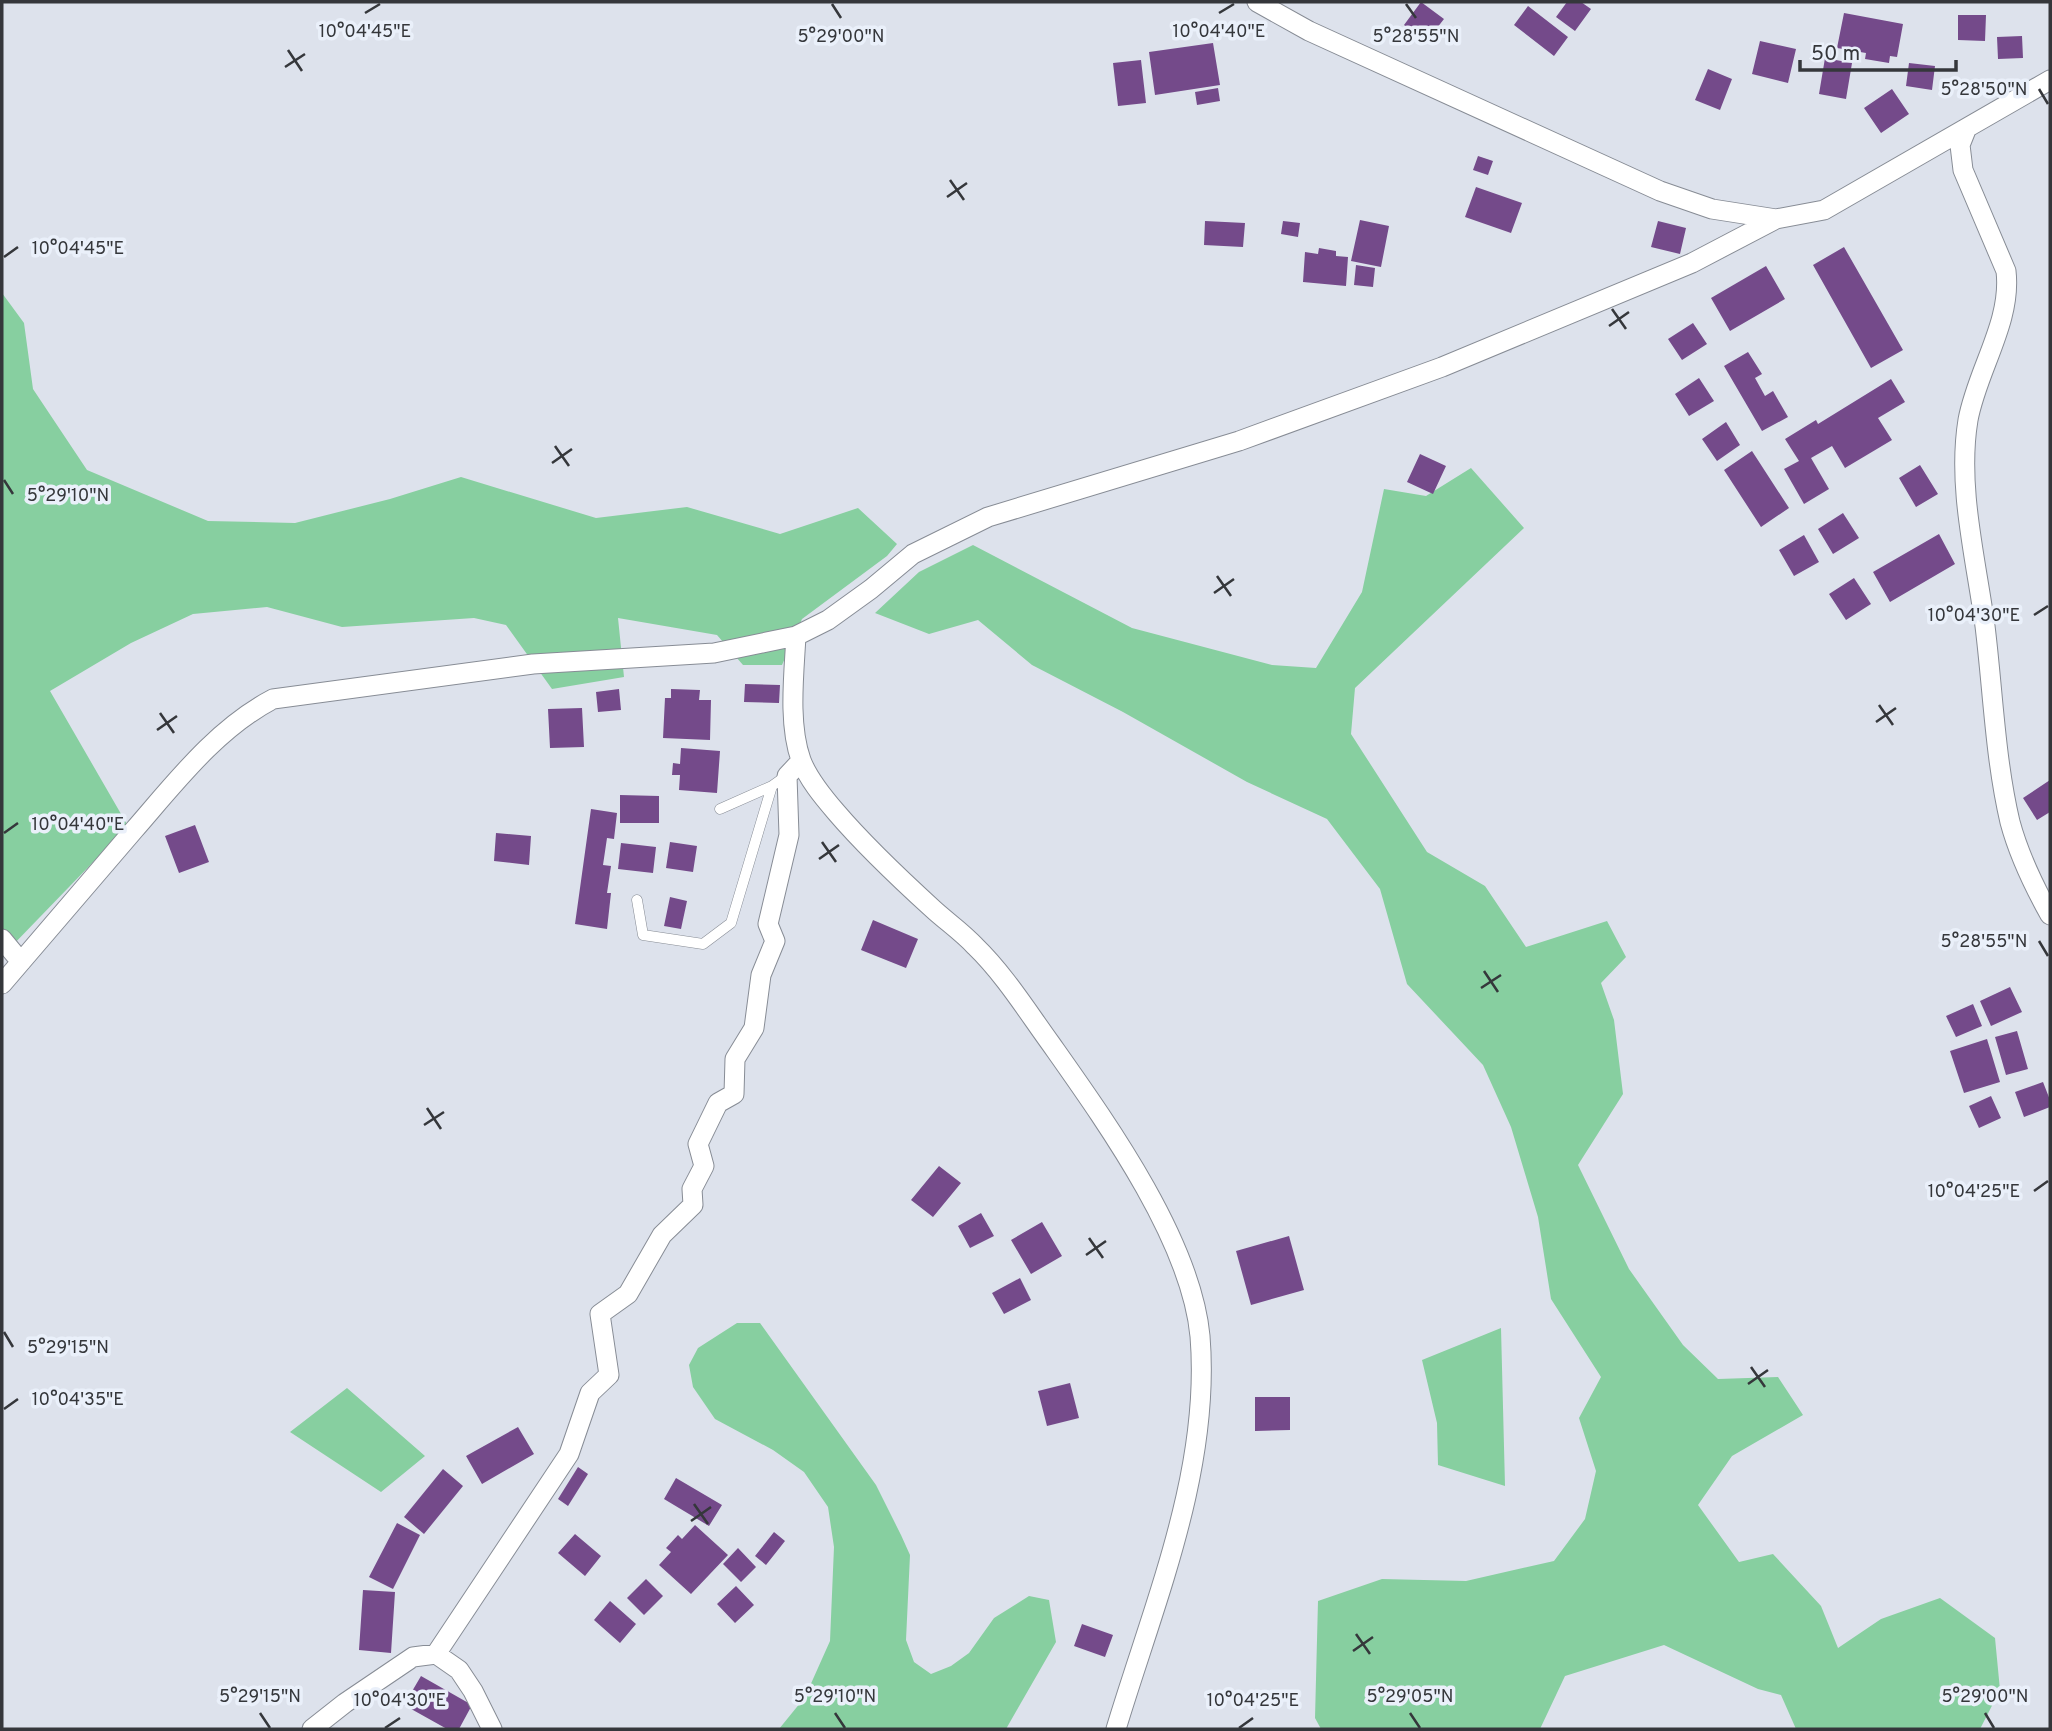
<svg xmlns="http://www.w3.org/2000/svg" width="2052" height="1731" viewBox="0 0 2052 1731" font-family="Overpass,sans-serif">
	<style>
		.green { fill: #87cfa0 }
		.building { fill: #744a8a }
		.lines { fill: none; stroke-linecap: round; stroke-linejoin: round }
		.lane-casing { stroke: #878c95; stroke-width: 11 }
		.street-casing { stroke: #878c95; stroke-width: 21 }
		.lane { stroke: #fff; stroke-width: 10 }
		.street { stroke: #fff; stroke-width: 19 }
		.ticks { fill: none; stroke: #35373b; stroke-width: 2.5 }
		.ticks-label { font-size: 18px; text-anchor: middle; fill: #35373b; stroke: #eaf0fa; stroke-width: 7; stroke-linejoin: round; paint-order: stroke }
	</style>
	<rect width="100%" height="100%" fill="#dde2ec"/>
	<path class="green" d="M2,293l22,30 9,66 54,81 121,51 87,2 95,-24 71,-22 135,41 91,-11 93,27 78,-26 39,36 -10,12 -85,63 -20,46h-39l-26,-30 -99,-17 6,59 -72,12 -46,-64 -32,-7 -132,9 -75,-20 -74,7 -62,29 -81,48 78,135 -118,122 -8,-6z
		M1471,468l53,60 -169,160 -4,46 76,118 58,34 41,61 81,-26 19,36 -25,26 13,37 9,74 -45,71 51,104 54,76 35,34 60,-2 25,38 -71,41 -34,49 41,57 34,-8 48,52 17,42 43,-29 59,-21 55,40 5,52 -20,39h-184l-15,-34 -23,-6 -94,-44 -99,31 -25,53h-219l-6,-11 3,-117 64,-22 84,2 88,-20 31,-42 11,-48 -17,-53 22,-41 -50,-78 -13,-82 -27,-90 -28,-62 -76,-81 -27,-95 -53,-70 -80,-37 -124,-70 -91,-47 -54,-45 -49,14 -54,-21 44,-41 54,-27 159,83 140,37 44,3 46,-76 22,-103 42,7z
		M737,1323h23l116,162 25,50 9,20 -4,85 8,22 17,12 20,-8 18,-13 25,-35 35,-22 20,4 7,42 -50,87h-227l26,-32 25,-56 4,-94 -6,-40 -24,-35 -31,-22 -58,-31 -22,-32 -4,-22 9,-17z
		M1501,1328l4,158 -67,-21 -1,-42 -15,-63z
		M347,1388l78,68 -44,36 -91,-60z"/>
	<path class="building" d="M1421,2l23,17 -18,23 -22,-17z
		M1567,2h14l10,7 -16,22 -19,-14z
		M1528,6l40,31 -14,19 -40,-31z
		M1844,13l59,11 -6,33 -7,-1 -1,7 -24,-4 1,-6 -29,-5z
		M1958,15h28l-1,26 -27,-1z
		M2022,36l1,22 -25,1 -1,-22z
		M1760,41l36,8 -8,34 -36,-9z
		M1213,43l7,42 -65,10 -6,-43z
		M1825,58l27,5 -6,36 -27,-5z
		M1141,60l5,43 -28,3 -5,-43z
		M1909,63l26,3 -3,24 -26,-4z
		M1708,69l24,10 -12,31 -25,-10z
		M1218,88l2,13 -23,4 -2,-13z
		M1892,89l17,25 -28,19 -17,-25z
		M1478,156l15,5 -5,14 -15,-5z
		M1476,187l46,16 -11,30 -46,-16z
		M1360,220l29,6 -8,41 -30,-6z
		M1205,221l40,2 -2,24 -39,-2z
		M1283,221l17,2 -2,14 -17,-3z
		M1658,221l28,7 -6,26 -29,-7z
		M1844,247l59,103 -32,18 -58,-103z
		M1319,248l17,3v5l12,1 -2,29 -43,-4 2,-30 13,2z
		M1356,265l19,3 -2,19 -19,-2z
		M1766,266l19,33 -55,32 -19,-33z
		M1693,323l14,21 -25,16 -14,-21z
		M1748,352l14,22 -7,4 10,18 8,-5 15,26 -26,14 -38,-65z
		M1699,378l15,23 -25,15 -14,-22z
		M1891,379l14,23 -27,16 14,22 -47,28 -13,-22 -21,12 18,31 -25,15 -20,-35 15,-8 -14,-22 31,-19 2,4z
		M1726,422l14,23 -23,16 -15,-22z
		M1752,451l37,57 -28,19 -37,-57z
		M1420,454l26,12 -13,28 -26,-12z
		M1920,465l18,29 -22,13 -17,-29z
		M1843,513l16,25 -26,16 -15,-25z
		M1939,534l16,30 -65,38 -17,-30z
		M1804,535l15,27 -25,14 -15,-26z
		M1854,578l17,26 -25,16 -17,-26z
		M745,684l35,1 -1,18 -35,-1z
		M619,689l2,21 -23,2 -2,-20z
		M671,689l29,1 -1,10h12l-1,40 -47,-2 2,-40h6z
		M582,708l2,39 -34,1 -2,-39z
		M681,748l39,3 -3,42 -38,-3 1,-15h-8l1,-12 7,1z
		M2050,780v32l-13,8 -14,-22z
		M620,795l39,1v27h-39z
		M591,809l26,4 -3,26 -7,-1 -4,27 8,1 -4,27h4l-4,36 -32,-5z
		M195,825l14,37 -30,11 -14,-37z
		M496,833l35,3 -2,29 -35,-4z
		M670,842l27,4 -4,26 -27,-4z
		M621,843l35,4 -3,26 -35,-4z
		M670,897l17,4 -6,28 -17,-3z
		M873,920l45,19 -12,29 -45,-18z
		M2010,987l12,25 -31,14 -11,-25z
		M1973,1004l9,22 -26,11 -10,-21z
		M2017,1031l11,38 -22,6 -11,-38z
		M1987,1039l13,43 -36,11 -14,-42z
		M2043,1082l7,18v7l-26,10 -9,-25z
		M1991,1096l10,22 -22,10 -10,-22z
		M939,1166l22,17 -28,34 -22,-17z
		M981,1213l13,23 -24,12 -12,-22z
		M1042,1222l20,34 -31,18 -20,-34z
		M1289,1236l15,54 -53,15 -15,-54z
		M1020,1278l11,22 -27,14 -12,-21z
		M1070,1383l9,35 -32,8 -9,-35z
		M1255,1397h35v33l-35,1z
		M518,1427l16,27 -52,30 -16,-28z
		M578,1467l10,7 -20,32 -10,-7z
		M443,1469l20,17 -39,48 -20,-17z
		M676,1478l46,27 -13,21 -45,-27z
		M397,1523l23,12 -27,54 -24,-12z
		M695,1525l33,30 -37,39 -32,-29 12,-13 -5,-4 12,-13 4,4z
		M774,1532l11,9 -19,24 -11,-9z
		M575,1534l26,22 -16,20 -27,-23z
		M738,1548l18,19 -15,15 -18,-18z
		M646,1579l17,17 -19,19 -17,-17z
		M736,1586l18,19 -19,18 -18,-19z
		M363,1590l32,2 -4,61 -32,-3z
		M610,1601l26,23 -16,19 -26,-23z
		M1082,1624l31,11 -8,22 -31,-11z
		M421,1676l51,29 -13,24h-12l-43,-24z"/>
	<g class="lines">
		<g class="lane-casing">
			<path id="lane" d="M720,809l52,-23
				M637,900l6,35 60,9 28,-21 41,-137 14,-10"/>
		</g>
		<g class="street-casing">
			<path id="street" d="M1257,2l52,29 351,160 52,18 64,10 48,-9 226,-130
				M1966,130l-6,15 3,25 43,101c6,51 -29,99 -38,149 -11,67 8,139 17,206 8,65 10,132 25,196 8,30 25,66 40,93
				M796,636c-2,38 -8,88 5,124 7,19 22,37 35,52 29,34 63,66 97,97 13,12 29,23 42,37 29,28 52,65 76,98 55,78 140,196 149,292 11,134 -46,267 -84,393
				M2,939l19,23
				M2,984c44,-51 88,-102 132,-154 41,-47 82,-101 139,-131l260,-35 181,-11 82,-17 32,-16 43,-31 42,-35 75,-37 251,-76 203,-74 250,-104 84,-44
				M436,1654l133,-200 21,-61 19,-18 -9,-61 28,-20 34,-59 31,-30 -1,-16 12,-23 -6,-22 20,-41 16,-9 1,-35 19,-31 7,-53 14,-34 -7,-17 21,-89 -2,-59 14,-15
				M312,1729l33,-26 68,-46 23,-3 23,16 14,21 19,38"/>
		</g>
		<use href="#lane" class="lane"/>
		<use href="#street" class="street"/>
	</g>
	<path class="ticks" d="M832,4l9,14M1406,4l10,14M365,13l15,-9M1219,13l15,-9M288,50l14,21M285,67l20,-13M2039,89l9,15M950,180l14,20M947,197l20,-14M4,257l14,-10M1612,309l14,20M1609,326l20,-14M555,446l14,20M552,463l20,-14M4,480l9,14M1217,576l14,20M1214,593l20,-14M2034,615l14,-9M1879,705l14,20M160,713l14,20M1876,722l20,-14M157,730l20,-14M4,833l14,-10M822,842l14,20M819,859l20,-14M2039,941l9,15M1484,971l14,21M1481,988l20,-13M427,1108l14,21M424,1125l20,-13M2034,1191l14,-10M1089,1238l14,20M1086,1255l20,-14M4,1332l9,15M1751,1367l14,20M1748,1384l20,-14M4,1409l14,-10M694,1504l14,20M691,1521l20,-14M1356,1634l14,20M1353,1651l20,-14M260,1713l10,15M835,1713l10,15M1410,1713l10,15M1985,1713l9,15M385,1728l15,-10M1239,1728l14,-10"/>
	<g class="ticks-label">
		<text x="365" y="37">10°04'45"E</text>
		<text x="1219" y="37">10°04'40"E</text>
		<text x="841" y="42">5°29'00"N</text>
		<text x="1416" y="42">5°28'55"N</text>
		<text x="1984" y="95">5°28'50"N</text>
		<text x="78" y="254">10°04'45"E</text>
		<text x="68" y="501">5°29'10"N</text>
		<text x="1974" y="621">10°04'30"E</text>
		<text x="78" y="830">10°04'40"E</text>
		<text x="1984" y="947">5°28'55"N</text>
		<text x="1974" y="1197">10°04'25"E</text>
		<text x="68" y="1353">5°29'15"N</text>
		<text x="78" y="1405">10°04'35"E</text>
		<text x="260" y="1702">5°29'15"N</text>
		<text x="835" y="1702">5°29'10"N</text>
		<text x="1410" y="1702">5°29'05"N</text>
		<text x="1985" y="1702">5°29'00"N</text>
		<text x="400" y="1706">10°04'30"E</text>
		<text x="1253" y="1706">10°04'25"E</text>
	</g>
	<rect width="2052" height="1731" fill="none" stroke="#35373b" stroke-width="7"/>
	<path d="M1800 60v10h156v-10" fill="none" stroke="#35373b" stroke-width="3.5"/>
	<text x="1811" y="60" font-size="21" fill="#35373b" stroke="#eaf0fa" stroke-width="5" paint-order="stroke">50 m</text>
</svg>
